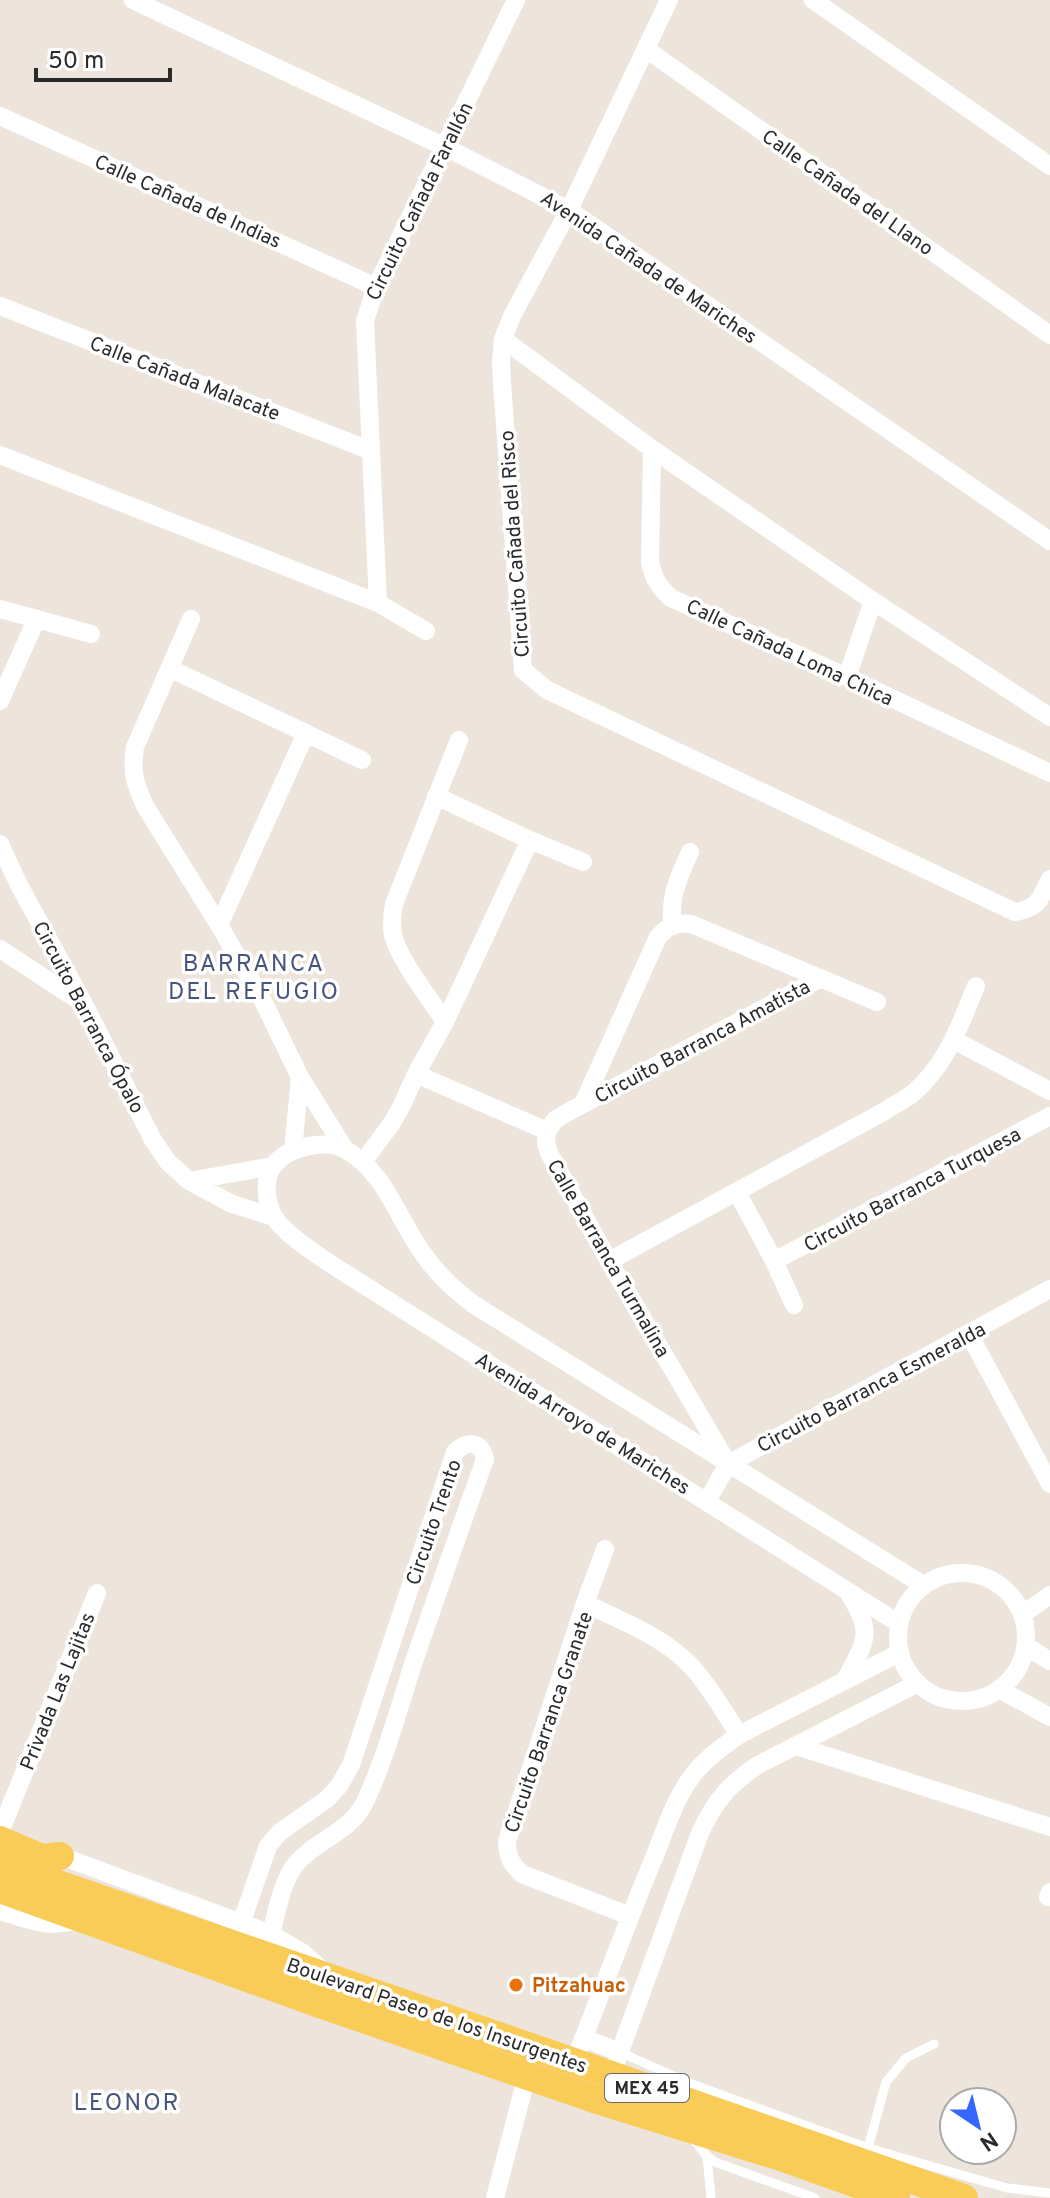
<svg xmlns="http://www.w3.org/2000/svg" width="1050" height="2198" viewBox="0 0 1050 2198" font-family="Overpass,sans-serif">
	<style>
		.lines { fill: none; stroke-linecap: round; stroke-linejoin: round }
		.lane { stroke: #fff; stroke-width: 9 }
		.street { stroke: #fff; stroke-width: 18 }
		.secondary { stroke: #fff; stroke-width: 24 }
		.primary { stroke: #f8cc56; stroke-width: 28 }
		.food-dot { fill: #e8710a; stroke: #fff; stroke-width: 3 }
		.labels { text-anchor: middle; stroke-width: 7; stroke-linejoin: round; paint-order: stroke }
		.shield { fill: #fff; stroke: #6b6b6b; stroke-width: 2 }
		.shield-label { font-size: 18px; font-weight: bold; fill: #2b2b2b }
		.street-label { font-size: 20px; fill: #2b2b2b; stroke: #fff }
		.food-label { font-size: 20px; font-weight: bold; fill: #c56008; stroke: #fff; text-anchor: start }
		.quarter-label { font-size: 24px; letter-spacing: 2px; fill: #48547e; stroke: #fff }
	</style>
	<rect width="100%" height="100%" fill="#ede5dc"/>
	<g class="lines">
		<path class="lane" d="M620,2052l69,31 179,65 139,40 43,5
			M692,2138l15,18 8,6 100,36
			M868,2148l18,-66 20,-24 28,-14
			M707,2156l4,42"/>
		<path class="street" d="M133,0l312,147 124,63 481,331
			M669,0l-100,210 -57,106 -9,23 -2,22 1,23 21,286 24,20 468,222c24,-4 25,-13 35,-33
			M813,0l237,166
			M646,49l404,286
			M0,116l376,171
			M0,306l369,144
			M503,339l149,110 221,152 177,116
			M652,449l-2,113c3,16 9,25 21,36l176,79 203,96
			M0,455l378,148 48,28
			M378,603l-13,-282 11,-34 140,-287
			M0,609l91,25
			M191,619l-56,128c-4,25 0,37 10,59l74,119 44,76 37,76 44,71
			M171,669l191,91
			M847,677l26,-76
			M0,701l36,-81
			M436,796l94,44 53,22
			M0,844l19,41 65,119 69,136 15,22 21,19 43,23 42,13
			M219,925l87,-192
			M672,925c-2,-31 6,-46 18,-73
			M0,949l81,53
			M445,1022c-15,-24 -45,-60 -52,-87 -2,-10 -1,-20 1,-31l65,-164
			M954,1040l96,51
			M416,1074l131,57
			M583,1104l75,-167c10,-11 18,-15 33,-13l186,78
			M547,1131l-1,12 3,10 60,108 118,201
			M547,1131l8,-11 13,-8 253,-134
			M293,1151l7,-74
			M363,1162l29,-39 10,-18 14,-31 29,-52 85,-182
			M189,1181l84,-15
			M737,1192l37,69 20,44
			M609,1261l276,-150c9,-6 19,-11 27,-17 34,-28 48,-69 64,-108
			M774,1261l276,-145
			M969,1334l81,150
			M707,1501l21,-37 322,-175
			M605,1549l-20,54 -78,238c0,15 4,23 15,33l108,42
			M898 1637a64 64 0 1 1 128 0a64 64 0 1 1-128 0Z
			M585,1603c36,18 80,34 107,64 19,21 32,45 47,68
			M1023,1614l27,-19
			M898,1623l-520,-329c-24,-16 -89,-53 -103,-76 -9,-13 -12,-39 -2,-52 14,-19 53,-28 73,-16 39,22 51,67 76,102 14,21 31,37 51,52l450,281
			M1026,1646l24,15
			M845,1680c21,-39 29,-47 4,-86
			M999,1689l51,28
			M796,1746l254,81
			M0,1832l97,-239
			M50,1852l221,82 32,19 19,17
			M1048,1897l2,-5
			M241,1924l27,-78 12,-14 47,-33 12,-13 12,-21 104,-313c13,-12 26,-11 30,7 -24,67 -48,135 -71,202 -15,47 -28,95 -48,139 -15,33 -50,39 -71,65 -13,16 -19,50 -24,69
			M583,2038l37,14
			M574,2062c27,-67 51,-135 79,-202 12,-29 22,-64 43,-89 12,-14 27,-25 43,-36l160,-82
			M611,2076l89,-243c15,-32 28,-48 58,-68l158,-81
			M495,2198l32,-123"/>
		<path class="secondary" d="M0,1908c31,9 46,18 79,9"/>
		<path class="primary" d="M0,1840l42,18 18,-2
			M0,1864c322,111 643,221 964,334
			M0,1889l317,114 283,98 181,56 115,41"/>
	</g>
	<circle class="food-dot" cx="516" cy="1985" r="8"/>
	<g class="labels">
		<rect class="shield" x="605" y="2074" width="84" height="28" rx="6"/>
		<g class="shield-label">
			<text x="647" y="2094">MEX 45</text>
		</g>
		<g class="street-label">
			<text transform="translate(848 192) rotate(35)" y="7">Calle Cañada del Llano</text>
			<text transform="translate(188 201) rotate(24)" y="7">Calle Cañada de Indias</text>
			<text transform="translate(419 201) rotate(-64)" y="7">Circuito Cañada Farallón</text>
			<text transform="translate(649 267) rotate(34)" y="7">Avenida Cañada de Mariches</text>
			<text transform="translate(185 378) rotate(21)" y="7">Calle Cañada Malacate</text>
			<text transform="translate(514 544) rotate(-94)" y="7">Circuito Cañada del Risco</text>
			<text transform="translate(790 652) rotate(25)" y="7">Calle Cañada Loma Chica</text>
			<text transform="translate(89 1017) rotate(62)" y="7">Circuito Barranca Ópalo</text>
			<text transform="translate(702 1041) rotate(-28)" y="7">Circuito Barranca Amatista</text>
			<text transform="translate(912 1189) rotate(-28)" y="7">Circuito Barranca Turquesa</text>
			<text transform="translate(609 1258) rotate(60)" y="7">Calle Barranca Turmalina</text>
			<text transform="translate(871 1387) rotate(-28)" y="7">Circuito Barranca Esmeralda</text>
			<text transform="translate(583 1423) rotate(32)" y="7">Avenida Arroyo de Mariches</text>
			<text transform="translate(433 1522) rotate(-71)" y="7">Circuito Trento</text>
			<text transform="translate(57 1691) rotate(-68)" y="7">Privada Las Lajitas</text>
			<text transform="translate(548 1722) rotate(-71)" y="7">Circuito Barranca Granate</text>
			<text transform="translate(437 2015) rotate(19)" y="7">Boulevard Paseo de los Insurgentes</text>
		</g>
		<g class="food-label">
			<text x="532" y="1992">Pitzahuac</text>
		</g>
		<g class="quarter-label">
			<text x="254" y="971">BARRANCA<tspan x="254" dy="28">DEL REFUGIO</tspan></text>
			<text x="127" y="2110">LEONOR</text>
		</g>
	</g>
	<g transform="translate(978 2126) rotate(145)"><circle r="38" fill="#ffffff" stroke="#aaaaaa" stroke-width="2"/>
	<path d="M0-6L14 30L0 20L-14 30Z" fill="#3765ff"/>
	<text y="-12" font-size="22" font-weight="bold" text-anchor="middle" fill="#2b2b2b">N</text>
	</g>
	<path d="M36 68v12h134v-12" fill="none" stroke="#2b2b2b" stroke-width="4"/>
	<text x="48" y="68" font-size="24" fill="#2b2b2b" stroke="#ffffff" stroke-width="6" paint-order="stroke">50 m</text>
</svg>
